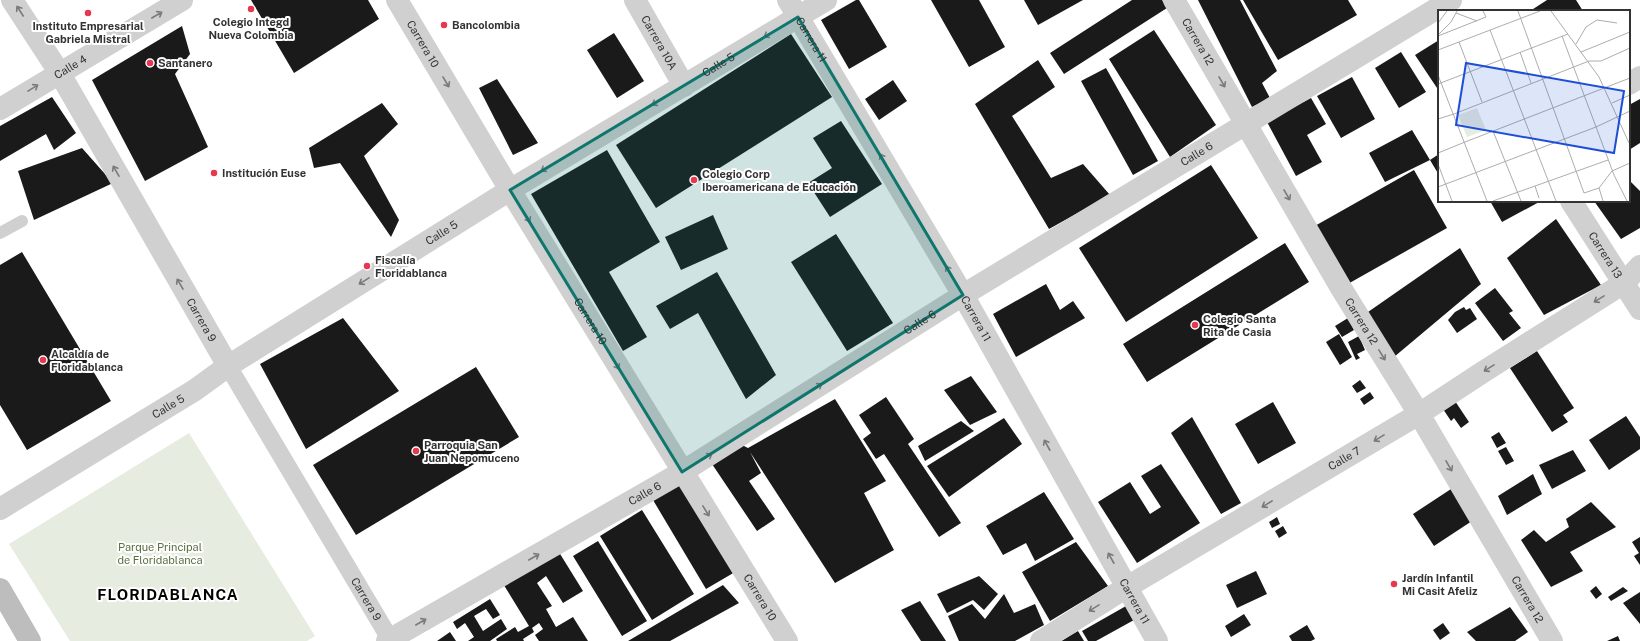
<svg xmlns="http://www.w3.org/2000/svg" width="1640" height="641" viewBox="0 0 1640 641" font-family="'Public Sans',sans-serif">
	<style>
		.green { fill: #e6ecdf }
		.building { fill: #1a1a1a }
		.lines { fill: none; stroke-linecap: round; stroke-linejoin: round }
		.service { stroke: #d0d0d0; stroke-width: 12 }
		.pedestrian { stroke: #d0d0d0; stroke-width: 18 }
		.minor { stroke: #d0d0d0; stroke-width: 22 }
		.secondary { stroke: #bdbdbd; stroke-width: 22 }
		.oneway { stroke: #7a7a7a }
		.marked { fill: #0f766e; fill-opacity: 0.2; stroke: #0f766e; stroke-width: 3; stroke-linejoin: round }
		.poi-dot { fill: #e6384e; stroke: #fff; stroke-width: 1.5 }
		.labels { text-anchor: middle; stroke-width: 4; stroke-linejoin: round; paint-order: stroke }
		.poi-label { font-size: 11px; font-weight: bold; fill: #333; stroke: #fff; text-anchor: start }
		.street-label { font-size: 11px; fill: #333; stroke: #fff }
		.park-label { font-size: 11px; fill: #58703f; stroke: #fff }
		.district-label { font-size: 15px; font-weight: bold; letter-spacing: 1px; fill: #000; stroke: #fff }
		.inset-road { fill: none; stroke: #adadad; stroke-width: 1 }
		.view { fill: #1d4ed8; fill-opacity: 0.15; stroke: #1d4ed8; stroke-width: 2 }
		.inset-edge { fill: none; stroke: #333; stroke-width: 2 }
	</style>
	<rect width="100%" height="100%" fill="#fff"/>
	<path class="green" d="M189,433l126,203 -8,5h-237l-61,-97z"/>
	<path class="building" d="M251,0h117l11,19 -85,54z
		M856,0h3l28,47 -38,22 -28,-49z
		M931,0h48l26,47 -36,20z
		M1024,0h59l-45,25z
		M1132,0h30l5,8 -103,66 -14,-21z
		M1198,0h42l37,71 -15,12 8,15 -18,9z
		M1243,0h105l9,15 -79,45z
		M1547,0h29l7,11h-53z
		M182,26l8,28 -15,20 33,73 -63,34 -53,-101z
		M1154,30l62,95 -46,32 -61,-98z
		M614,33l30,48 -27,17 -30,-48z
		M791,34l41,63 -176,111 -40,-63z
		M1439,40v51l-24,-36z
		M1401,52l25,40 -27,16 -24,-40z
		M1038,60l17,27 -43,29 39,62 32,-14 27,31 -61,34 -74,-125z
		M1106,68l52,93 -25,14 -52,-94z
		M1352,77l23,42 -34,19 -24,-42z
		M497,79l41,64 -25,12 -34,-67z
		M893,80l14,21 -28,19 -14,-21z
		M52,97l24,36 -22,17 -8,-16 -46,27v-35z
		M1311,98l15,26 -19,11 15,27 -26,14 -29,-54z
		M1640,99v44l-11,7v-45z
		M382,103l16,21 -34,32 35,64 -8,17 -51,-74 -26,5 -5,-20z
		M841,121l41,63 -52,33 -22,-34 24,-15 -19,-30z
		M1412,130l18,30 9,-6v21l-9,-15 -45,22 -16,-29z
		M82,148l31,35 -79,37 -16,-49z
		M607,150l53,92 -51,30 38,65 -24,14 -92,-157z
		M1211,165l47,73 -132,84 -47,-74z
		M1414,170l33,58 -101,57 -33,-58z
		M1629,180l11,11v37l-19,11 -27,-38h35z
		M1490,201h51l-39,21z
		M713,215l15,34 -47,21 -16,-33z
		M1556,219l45,66 -57,30 -37,-57z
		M836,234l57,89 -46,28 -56,-89z
		M1285,243l24,39 -162,100 -24,-38z
		M1460,248l21,36 -87,73 -26,-45z
		M22,252l89,149 -84,49 -27,-45v-140z
		M717,272l59,103 -30,24 -48,-86 -28,16 -14,-23z
		M1046,284l14,26 13,-9 12,17 -69,39 -23,-43z
		M1495,288l18,23 -4,2 12,15 -18,13 -28,-38z
		M1464,307l2,3 4,-2 7,11 -20,14 -9,-13 7,-8z
		M343,318l56,73 -93,58 -46,-85z
		M1348,318l6,12 -12,7 -7,-11z
		M1339,334l13,23 -12,8 -14,-23z
		M1359,336l6,14 -8,4 3,4 -4,2 -8,-18z
		M1537,351l37,57 -11,7 5,7 -16,10 -42,-64z
		M476,367l43,70 -163,98 -43,-70z
		M971,376l26,36 -27,13 -26,-35z
		M1360,380l6,8 -9,5 -5,-7z
		M1370,392l4,6 -10,7 -4,-6z
		M886,397l28,42 -6,5 53,79 -22,14 -55,-83 -8,5 -13,-20 8,-6 -12,-18z
		M835,399l51,82 -22,12 30,57 -59,33 -85,-131 11,21 -12,8 26,38 -18,12 -45,-67 30,-19 6,3z
		M1455,401l14,21 -8,6 -7,-10 -3,3 -8,-12z
		M1273,402l23,41 -38,21 -23,-40z
		M1626,416l14,21v12l-31,21 -20,-30z
		M1192,417l49,86 -20,11 -50,-81z
		M1004,418l18,26 -73,53 -22,-31z
		M961,421l13,10 -49,30 -7,-15z
		M1499,432l7,11 -9,5 -6,-11z
		M1506,447l8,14 -8,4 -8,-14z
		M1573,450l13,21 -34,18 -13,-24z
		M1161,464l39,59 -63,40 -39,-61 32,-20 20,32 11,-7 -20,-31z
		M1533,474l9,20 -35,21 -9,-19z
		M682,483l53,89 -29,17 -53,-89z
		M1451,489l21,32 -38,25 -21,-32z
		M1044,492l30,47 -39,22 -9,-18 -23,12 -17,-29z
		M1591,502l25,25 -46,25 13,19 -32,16 -30,-47 13,-10 12,12 23,-15 -3,-8z
		M642,510l52,84 -42,26 -52,-84z
		M1277,517l3,7 -8,4 -3,-6z
		M1283,526l4,7 -8,5 -4,-7z
		M1640,537v28l-6,-9 5,-3 -7,-11z
		M598,541l49,80 -25,15 -49,-80z
		M1076,542l32,44 -58,35 -28,-49z
		M557,549l26,42 -20,12 -17,-27 -9,7 15,23 -6,3 10,18 17,-10 15,24h-49l-4,-6 8,-6 -4,-6 -7,5 2,4 -11,7 1,2h-27l-1,-2 19,-12 3,5 11,-6 -27,-44z
		M1256,571l11,23 -30,14 -11,-23z
		M979,576l19,18 -14,16 -11,-10 -26,13 -10,-19z
		M723,585l16,18 -69,38h-42z
		M1596,586l6,8 -6,5 -6,-8z
		M1623,587l5,4 -17,10 -3,-4z
		M1640,592v32l-17,-21z
		M1004,594l10,19 21,-9 9,21 -29,16h-56l-11,-25 24,-12 13,15z
		M490,599l10,16 -7,4 -7,-10 -12,7 9,15 18,-12 6,10 -17,12h-22l6,-4 -9,-14 -8,6 -4,-7z
		M920,601l26,40h-25l-20,-31z
		M1126,606l8,14 -38,21h-8l-6,-10z
		M1510,607l18,25 -13,9h-39l-9,-9z
		M1244,614l7,11 -20,12 -6,-11z
		M1443,623l7,10 -10,7 -7,-10z
		M1307,625l8,14 -4,2h-19l-3,-5z
		M1078,631l6,10h-23z
		M450,632l6,9h-19z
		M1618,636l2,5h-13z"/>
	<g class="lines">
		<path class="service" d="M0,233l22,-12"/>
		<path class="pedestrian" id="s1" d="M228,366l162,273"/>
		<g class="minor">
			<path id="s2" d="M12,0l47,72 169,294"/>
			<path id="s3" d="M397,0l113,190 277,451"/>
			<path id="s4" d="M635,0l49,86"/>
			<path id="s5" d="M788,0l175,295 194,346"/>
			<path id="s6" d="M1174,0l167,288 78,126 133,227"/>
			<path d="M1629,84l11,-7"/>
			<path id="s7" d="M0,109l182,-109"/>
			<path id="s8" d="M1571,201l69,108"/>
			<path id="s9" d="M0,509l195,-119 33,-24 282,-176 316,-190"/>
			<path id="s10" d="M387,641l295,-169 281,-177 488,-295"/>
			<path id="s11" d="M1041,641l86,-54 292,-173 64,-42 141,-89 16,-17"/>
		</g>
		<path class="secondary" d="M0,589l30,52"/>
	</g>
	<defs><path id="oneway-shaft" d="M-6 0H5M1.5-3L5.5 0L1.5 3" fill="none" stroke-width="1.6" stroke-linecap="round" stroke-linejoin="round"/></defs>
	<g class="oneway">
		<use href="#oneway-shaft" transform="translate(20 11) rotate(-123)"/>
		<use href="#oneway-shaft" transform="translate(157 15) rotate(-30)"/>
		<use href="#oneway-shaft" transform="translate(769 34) rotate(149)"/>
		<use href="#oneway-shaft" transform="translate(446 82) rotate(59)"/>
		<use href="#oneway-shaft" transform="translate(1222 82) rotate(60)"/>
		<use href="#oneway-shaft" transform="translate(33 88) rotate(-32)"/>
		<use href="#oneway-shaft" transform="translate(657 102) rotate(149)"/>
		<use href="#oneway-shaft" transform="translate(883 159) rotate(-121)"/>
		<use href="#oneway-shaft" transform="translate(546 168) rotate(149)"/>
		<use href="#oneway-shaft" transform="translate(116 171) rotate(-120)"/>
		<use href="#oneway-shaft" transform="translate(1287 195) rotate(60)"/>
		<use href="#oneway-shaft" transform="translate(527 217) rotate(59)"/>
		<use href="#oneway-shaft" transform="translate(949 271) rotate(-121)"/>
		<use href="#oneway-shaft" transform="translate(364 281) rotate(148)"/>
		<use href="#oneway-shaft" transform="translate(180 284) rotate(-120)"/>
		<use href="#oneway-shaft" transform="translate(1599 299) rotate(148)"/>
		<use href="#oneway-shaft" transform="translate(1382 355) rotate(58)"/>
		<use href="#oneway-shaft" transform="translate(616 364) rotate(59)"/>
		<use href="#oneway-shaft" transform="translate(1489 368) rotate(148)"/>
		<use href="#oneway-shaft" transform="translate(817 387) rotate(-32)"/>
		<use href="#oneway-shaft" transform="translate(1379 438) rotate(149)"/>
		<use href="#oneway-shaft" transform="translate(1047 445) rotate(-119)"/>
		<use href="#oneway-shaft" transform="translate(707 457) rotate(-32)"/>
		<use href="#oneway-shaft" transform="translate(1449 466) rotate(60)"/>
		<use href="#oneway-shaft" transform="translate(1267 504) rotate(149)"/>
		<use href="#oneway-shaft" transform="translate(706 511) rotate(58)"/>
		<use href="#oneway-shaft" transform="translate(534 557) rotate(-30)"/>
		<use href="#oneway-shaft" transform="translate(1111 558) rotate(-119)"/>
		<use href="#oneway-shaft" transform="translate(1094 608) rotate(148)"/>
		<use href="#oneway-shaft" transform="translate(421 622) rotate(-30)"/>
	</g>
	<path class="marked" d="M798,17l165,278 -281,177 -172,-282z"/>
	<g class="poi-dot">
		<circle cx="251" cy="9" r="4"/>
		<circle cx="88" cy="13" r="4"/>
		<circle cx="444" cy="25" r="4"/>
		<circle cx="150" cy="63" r="4"/>
		<circle cx="214" cy="173" r="4"/>
		<circle cx="694" cy="180" r="4"/>
		<circle cx="367" cy="266" r="4"/>
		<circle cx="1195" cy="325" r="4"/>
		<circle cx="43" cy="360" r="4"/>
		<circle cx="416" cy="451" r="4"/>
		<circle cx="1394" cy="584" r="4"/>
	</g>
	<g class="labels">
		<g class="poi-label">
			<text x="251" y="26" text-anchor="middle">Colegio Integd<tspan x="251" dy="13">Nueva Colombia</tspan></text>
			<text x="452" y="29">Bancolombia</text>
			<text x="88" y="30" text-anchor="middle">Instituto Empresarial<tspan x="88" dy="13">Gabriela Mistral</tspan></text>
			<text x="158" y="67">Santanero</text>
			<text x="222" y="177">Institución Euse</text>
			<text x="702" y="178">Colegio Corp<tspan x="702" dy="13">Iberoamericana de Educación</tspan></text>
			<text x="375" y="264">Fiscalía<tspan x="375" dy="13">Floridablanca</tspan></text>
			<text x="1203" y="323">Colegio Santa<tspan x="1203" dy="13">Rita de Casia</tspan></text>
			<text x="51" y="358">Alcaldía de<tspan x="51" dy="13">Floridablanca</tspan></text>
			<text x="424" y="449">Parroquia San<tspan x="424" dy="13">Juan Nepomuceno</tspan></text>
			<text x="1402" y="582">Jardín Infantil<tspan x="1402" dy="13">Mi Casit Afeliz</tspan></text>
		</g>
		<g class="street-label">
			<text dy="4" stroke="none"><textPath href="#s5" startOffset="46">Carrera 11</textPath></text>
			<text dy="4" stroke="none"><textPath href="#s6" startOffset="48">Carrera 12</textPath></text>
			<text dy="4" stroke="none"><textPath href="#s4" startOffset="49">Carrera 10A</textPath></text>
			<text dy="4" stroke="none"><textPath href="#s3" startOffset="51">Carrera 10</textPath></text>
			<text dy="4" stroke="none"><textPath href="#s9" startOffset="845">Calle 5</textPath></text>
			<text dy="4" stroke="none"><textPath href="#s7" startOffset="82">Calle 4</textPath></text>
			<text dy="4" stroke="none"><textPath href="#s10" startOffset="945">Calle 6</textPath></text>
			<text dy="4" stroke="none"><textPath href="#s9" startOffset="521">Calle 5</textPath></text>
			<text dy="4" stroke="none"><textPath href="#s8" startOffset="64">Carrera 13</textPath></text>
			<text dy="4" stroke="none"><textPath href="#s5" startOffset="370">Carrera 11</textPath></text>
			<text dy="4" stroke="none"><textPath href="#s2" startOffset="372">Carrera 9</textPath></text>
			<text dy="4" stroke="none"><textPath href="#s3" startOffset="375">Carrera 10</textPath></text>
			<text dy="4" stroke="none"><textPath href="#s10" startOffset="621">Calle 6</textPath></text>
			<text dy="4" stroke="none"><textPath href="#s6" startOffset="372">Carrera 12</textPath></text>
			<text dy="4" stroke="none"><textPath href="#s9" startOffset="197">Calle 5</textPath></text>
			<text dy="4" stroke="none"><textPath href="#s11" startOffset="354">Calle 7</textPath></text>
			<text dy="4" stroke="none"><textPath href="#s10" startOffset="297">Calle 6</textPath></text>
			<text dy="4" stroke="none"><textPath href="#s3" startOffset="699">Carrera 10</textPath></text>
			<text dy="4" stroke="none"><textPath href="#s1" startOffset="271">Carrera 9</textPath></text>
			<text dy="4" stroke="none"><textPath href="#s6" startOffset="696">Carrera 12</textPath></text>
			<text dy="4" stroke="none"><textPath href="#s5" startOffset="694">Carrera 11</textPath></text>
		</g>
		<g class="park-label">
			<text x="160" y="551">Parque Principal<tspan x="160" dy="13">de Floridablanca</tspan></text>
		</g>
		<g class="district-label">
			<text x="168" y="600">FLORIDABLANCA</text>
		</g>
	</g>
	<g transform="translate(1438 10)">
		<rect width="192" height="192" fill="#fff"/>
		<path d="M39,98l9,22 -19,7 -9,-22z" fill="#e6ecdf"/>
		<path class="inset-road" d="M80,1l66,182M113,1l48,66 30,66M18,3l21,8M0,13l9,-12M52,20l66,171M0,25l13,-13 6,-11M0,26l48,-19 -3,-6M124,26l52,139 13,26M21,32l23,60M138,34l10,-17 11,-7 20,3M0,40l102,-39M82,42l11,31M143,42l49,-20M0,65l49,126M0,74l130,-50M174,93l18,-8M16,104l135,-53h12l29,-13M0,109l16,-5M55,121l28,70M27,132l165,-64M0,143l27,-11M0,154l14,37M97,176l4,12M0,177l158,-60 34,-16M161,178l4,13M146,183l15,-5 13,-17 18,-8M55,191l115,-41"/>
		<path class="view" d="M28,53l158,28 -10,62 -158,-28z"/>
		<rect width="192" height="192" class="inset-edge"/>
	</g>
</svg>
